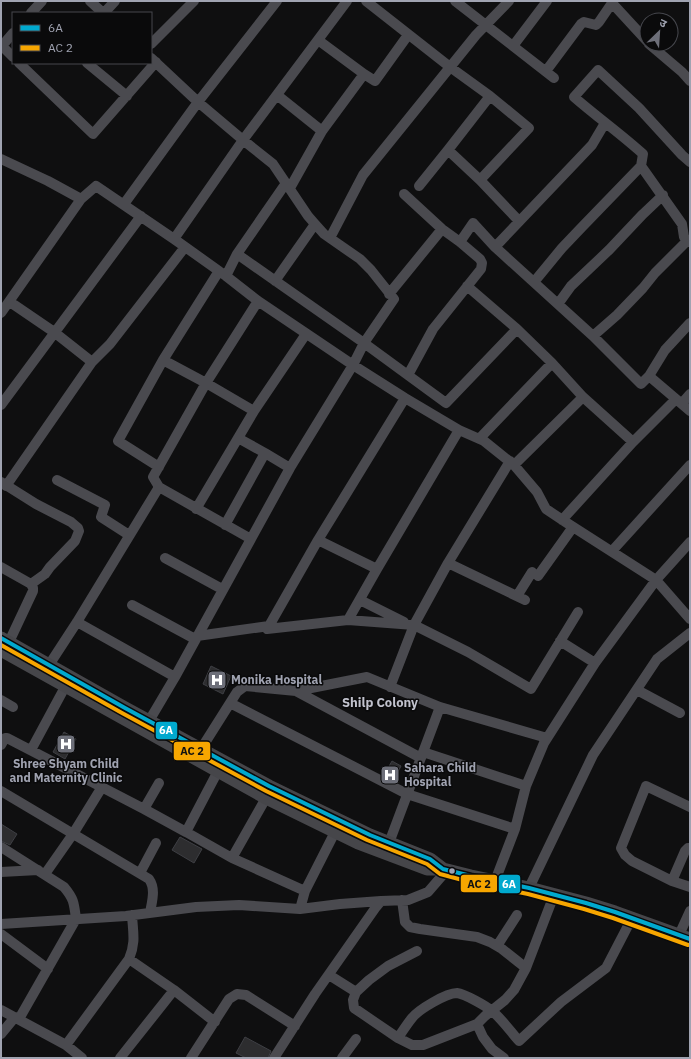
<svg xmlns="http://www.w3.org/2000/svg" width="691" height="1059" viewBox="0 0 691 1059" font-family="'IBM Plex Sans','Noto Sans Devanagari',sans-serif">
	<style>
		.building { fill: #2d2d2f; stroke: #3e3f44 }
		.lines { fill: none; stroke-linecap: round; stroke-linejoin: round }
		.minor { stroke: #4a4a4f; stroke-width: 10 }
		.major { stroke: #46464a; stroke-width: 13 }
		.bus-1-casing { stroke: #0a0a0b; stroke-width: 7 }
		.bus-2-casing { stroke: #0a0a0b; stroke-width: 7 }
		.bus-1 { stroke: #00a9ce; stroke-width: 4 }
		.bus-2 { stroke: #f7a600; stroke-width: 4 }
		.bus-dot { fill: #a0a3b1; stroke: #0a0a0b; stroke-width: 1.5 }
		.labels { text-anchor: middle; stroke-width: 3; stroke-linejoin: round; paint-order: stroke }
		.poi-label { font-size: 12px; font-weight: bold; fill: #a0a3b1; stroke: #0a0a0b; text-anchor: start }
		.neighbourhood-label { font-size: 13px; font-weight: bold; fill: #c1c2cd; stroke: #0a0a0b }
		.line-badge { stroke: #0a0a0b; stroke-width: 1.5 }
		.badge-label { font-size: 11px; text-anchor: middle; font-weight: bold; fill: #fff }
		.pale-badge-label { font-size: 11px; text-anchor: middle; font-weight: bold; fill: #111 }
	</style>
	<rect width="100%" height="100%" fill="#0f0f10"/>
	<path class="building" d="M211,666l20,10 -8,18 -20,-10z
		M64,732l12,7 -11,20 -12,-7z
		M392,761l9,5 -7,14 -10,-5z
		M1,824l16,10 -7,11 -9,-4z
		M180,837l22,12 -8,14 -22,-13z
		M245,1037l26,14 -3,7h-22l-10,-5z"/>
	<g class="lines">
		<path class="minor" d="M90,1l13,12
			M366,1l84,66 40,29 39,32 -49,52
			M455,1l99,77
			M612,1v2l35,38
			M31,13l11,-12
			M104,13l11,-12
			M318,40l46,34
			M151,44l43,-43
			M649,44l33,28 8,9
			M1,45l12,12
			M513,46l34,-45
			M1,47l12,-14
			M19,63l74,71 63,-72
			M87,63l40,33
			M546,71l35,-47 3,-2 12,3 3,-3 13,-19
			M277,95l45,36
			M448,150l32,30 39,41
			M1,159l47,22 33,18
			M641,166l41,58 2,13 6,5
			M419,186l29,-36 42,-54
			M290,188l32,-57 42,-57 11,7 33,-46
			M404,194l38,35 18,13 20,17 2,4 -1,6 -48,60 -25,46
			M124,204l74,-102 79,-101
			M330,238l33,-63 113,-140 33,-34
			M174,239l69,-99 104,-139
			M460,242l13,-19 22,24 98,89 48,48 8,-8 41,35
			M495,247l97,-102 13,-22
			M237,254l127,89 82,60 71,-74
			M226,276l11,-22 49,-71
			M275,281l40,-57
			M534,282l28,-34 20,-21 59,-61 2,-12c-22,-20 -46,-37 -69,-57l24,-27 41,38 43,47 8,7
			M467,286l50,43 35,34 31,34 50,45
			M389,294l53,-65
			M10,302l44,30 38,30
			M558,304l13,-18 38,-36 34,-36 20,-19
			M1,313l80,-114 15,-13 78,53 52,37 32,25 95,64 52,33 54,32 25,11 30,24 23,27 9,17 21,14 89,57 34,39
			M593,336l24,-21 26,-27 12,-15 33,-33
			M163,360l43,23 48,28
			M649,376l16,-26 25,-27
			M682,403l8,-9
			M1,405l140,-189
			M238,438l27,15
			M479,439l73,-76
			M514,465l69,-68
			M159,467l-41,-26 45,-81 56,-89
			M57,480l48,25 -4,12 28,18
			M1,482l35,22 35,18 7,6 1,3 -4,10 -25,26 -5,7 -14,10
			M6,486l86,-124 18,-18 75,-97
			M196,509l58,-98 52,-77
			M562,520l71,-78 43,-43
			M225,525l40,-72 25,15
			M251,539l-92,-52 -6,-10 53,-94 52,-82
			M318,540l59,29
			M612,551l78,-86
			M165,558l57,31
			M448,563l77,37
			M1,567l30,17 2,4v3l-24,51
			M538,576l35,-49
			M517,596l15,-24
			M360,600l44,22
			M132,605l63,34
			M348,620l29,-51 82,-139
			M77,622l98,55
			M269,626l49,-86 87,-142
			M197,636l72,-10 -2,3 81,-9 66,5 54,27 63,37 47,-77
			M560,641l35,22
			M49,665l28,-43 82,-135
			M390,687l24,-62 34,-62 62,-102
			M637,690l43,23
			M296,691l125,67
			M1,700l12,7
			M230,703l177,91 108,35
			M149,721l26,-44 115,-209 63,-103 11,-22 30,-44 -23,-29 -11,-11 -36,-25 -9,-10 -7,-8 -35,-52 -30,-24 -45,-38 -47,-44
			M1,745l4,-7h2l137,71 42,23
			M201,749l36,-57 8,-6 51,5 71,-14 73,30 107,31
			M31,750l34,-63
			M423,752l103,34
			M218,771l-32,61 46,26 73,33 -5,18
			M1,791l148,88c7,10 3,22 1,34
			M690,807l-44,-21 -25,62 4,7 7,6 40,20 18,6
			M144,809l15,-26
			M389,843l51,-136
			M1,847l63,40c10,12 10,16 12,32l-57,100
			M232,858l34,-60
			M1,872l37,-2
			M140,873l16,-30
			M45,874l28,-40 29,-47
			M495,881l20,-52 11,-43 18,-43 51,-80 61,-83 34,-38
			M672,881l13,-30 3,-3h2
			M529,888l64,-133 64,-96 33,-26
			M305,891l30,-59
			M402,900l3,22 5,5 10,2 57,8 13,5 12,7 24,19
			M1,924l125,-8 70,-9 43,-2 61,4 40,-5 41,-3
			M1,934l47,35
			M679,935l11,-24
			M497,946l20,-31
			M417,951l-29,15 -19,14 -13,12 -3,8 1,8 44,30 14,7h11l54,-21 8,-8 20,-16 9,-10 12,-22 28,-73
			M129,959c7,-17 4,-26 3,-44
			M329,975l27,17
			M1,1010l65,35 16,13
			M477,1024l6,13 9,12 12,9
			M1,1034l14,-17
			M398,1038c4,-6 9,-14 14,-20 6,-8 34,-25 45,-25 8,1 29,13 35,18 9,7 19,21 27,30l42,-39 45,-34 26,-50
			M66,1045l63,-86 45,31 41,32
			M120,1058l54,-68
			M191,1058l38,-59 8,-5 9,1 49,31
			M274,1058l41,-64 61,-87 5,-6 27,-1 20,-8 19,-22
			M342,1058l14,-19"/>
		<path class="major" d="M1,638l124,70 144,78 101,49 60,24 13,10
			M1,650l265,148 92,45 69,26h16l28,7 58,12 57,15 29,9 75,27"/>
		<g class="bus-1-casing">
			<path id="bus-1" d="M1,638l124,70 144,78 101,49 60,24 13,10 28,7 58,12 57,15 29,9 75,27"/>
		</g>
		<g class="bus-2-casing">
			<path id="bus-2" d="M1,645l121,68 144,78 101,49 60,24 13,10 30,8 58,12 56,15 29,9 75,27"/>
		</g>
		<use href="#bus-1" class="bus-1"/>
		<use href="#bus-2" class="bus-2"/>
	</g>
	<defs>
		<g id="hospital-square" transform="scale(1)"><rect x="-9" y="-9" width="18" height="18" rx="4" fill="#6d6f79" stroke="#0a0a0b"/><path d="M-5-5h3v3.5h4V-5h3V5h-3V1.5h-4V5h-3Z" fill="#fff"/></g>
	</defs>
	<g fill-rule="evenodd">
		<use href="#hospital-square" x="217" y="680"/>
		<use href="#hospital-square" x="66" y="744"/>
		<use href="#hospital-square" x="390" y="775"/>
	</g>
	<circle class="bus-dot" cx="452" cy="871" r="3.5"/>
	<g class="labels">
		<g class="poi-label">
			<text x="231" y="684">Monika Hospital</text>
			<text x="66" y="768" text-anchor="middle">Shree Shyam Child<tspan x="66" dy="14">and Maternity Clinic</tspan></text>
			<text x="404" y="772">Sahara Child<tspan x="404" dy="14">Hospital</tspan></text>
		</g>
		<g class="neighbourhood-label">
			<text x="380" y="707">Shilp Colony</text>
		</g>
	</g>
	<g class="line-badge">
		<rect x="155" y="721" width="23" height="19" rx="4" fill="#00a9ce"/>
		<rect x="173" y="741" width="38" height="20" rx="4" fill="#f7a600"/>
		<rect x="460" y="874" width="38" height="19" rx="4" fill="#f7a600"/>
		<rect x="498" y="874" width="23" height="20" rx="4" fill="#00a9ce"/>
	</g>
	<g class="badge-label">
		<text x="166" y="734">6A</text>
		<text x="509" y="888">6A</text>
	</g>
	<g class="pale-badge-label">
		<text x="192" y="755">AC 2</text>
		<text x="479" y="888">AC 2</text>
	</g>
	<rect width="691" height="1059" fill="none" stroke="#a0a3b1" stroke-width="4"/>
	<rect x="12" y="12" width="140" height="52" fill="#0a0a0b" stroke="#46474d"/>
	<rect x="20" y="25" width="20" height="6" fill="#00a9ce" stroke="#46474d"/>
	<text x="48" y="32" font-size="12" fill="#a0a3b1">6A</text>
	<rect x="20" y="45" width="20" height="6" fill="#f7a600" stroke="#46474d"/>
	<text x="48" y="52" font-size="12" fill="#a0a3b1">AC 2</text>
	<g transform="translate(659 32) rotate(25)"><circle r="19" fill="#0a0a0b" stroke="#46474d"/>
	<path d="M0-3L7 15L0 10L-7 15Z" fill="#6d6f79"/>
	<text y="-6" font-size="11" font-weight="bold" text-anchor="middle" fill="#a0a3b1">उ</text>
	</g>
</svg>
